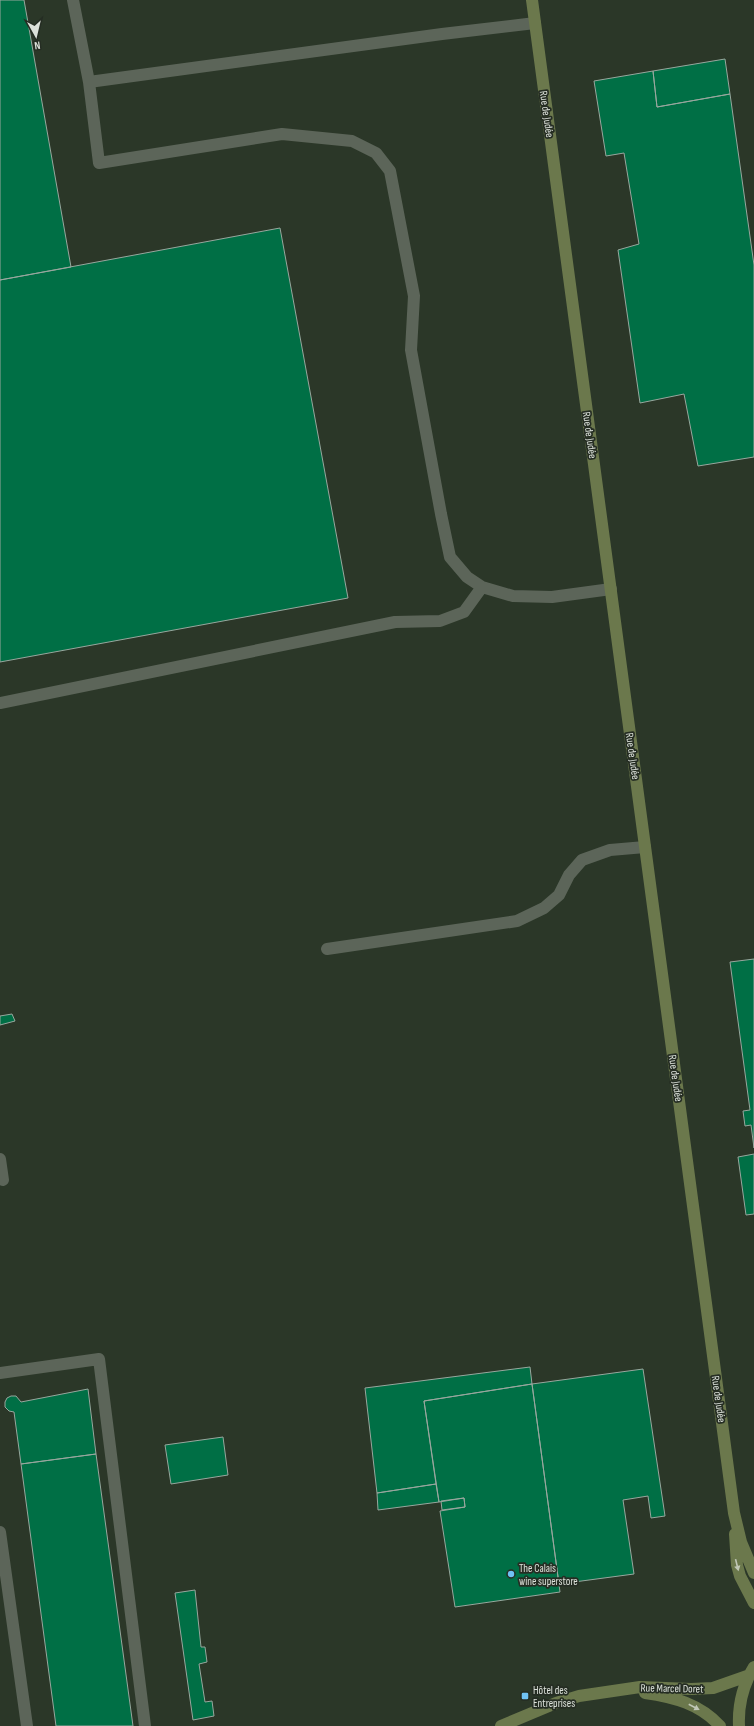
<svg xmlns="http://www.w3.org/2000/svg" width="754" height="1726" viewBox="0 0 754 1726" font-family="'Sofia Sans Condensed',sans-serif">
	<style>
		.built { fill: #2b3728 }
		.building { fill: #006f45; stroke: #98a79e }
		.lines { fill: none; stroke-linecap: round; stroke-linejoin: round }
		.lane { stroke: #5c6559; stroke-width: 12 }
		.secondary { stroke: #6b784c; stroke-width: 12 }
		.oneway { fill: #c0c7b6 }
		.poi-dot { fill: #70c2f4; stroke: #252d23; stroke-width: 1.5 }
		.labels { text-anchor: middle; stroke-width: 3.5; stroke-linejoin: round; paint-order: stroke }
		.street-label { font-size: 11px; fill: #dce1da; stroke: #252d23 }
		.poi-label { font-size: 11px; fill: #dce1da; stroke: #252d23; text-anchor: start }
	</style>
	<rect width="100%" height="100%" fill="#252d23"/>
	<path class="built" d="M0,0h754v1726h-754z"/>
	<path class="building" d="M0,0h24l47,267 -71,13z
		M725,59l5,35 -73,13 -4,-36z
		M653,71l4,36 73,-13 24,171v192l-56,9 -14,-72 -44,9 -22,-153 21,-6 -15,-91 -18,3 -12,-75z
		M280,228l68,370 -348,64v-382z
		M754,959v189l-3,-23 -6,1 -2,-15 7,-1 -20,-148z
		M12,1014l3,7 -15,4v-9z
		M754,1154v60l-8,1 -8,-58z
		M530,1367l2,17 -108,17 12,83 -59,9 -12,-105z
		M643,1369l22,147 -14,2 -3,-22 -25,4 11,74 -75,10 -27,-200z
		M532,1384l28,208 -105,15 -15,-96 25,-4 -1,-9 -25,4 -15,-101z
		M88,1389l8,65 -75,10 -7,-52 -5,-1 -4,-4v-5l2,-4 4,-2h5l5,6z
		M223,1437l5,38 -57,9 -6,-39z
		M96,1454l37,272h-77l-35,-262z
		M436,1484l3,18 -61,8 -1,-17z
		M464,1498l1,9 -23,3 -1,-9z
		M195,1590l6,57h4l2,15 -8,2 6,38 7,-1 2,15 -21,4 -18,-127z"/>
	<g class="lines">
		<path class="lane" d="M73,0l16,82 10,81 183,-29 70,7 24,12 14,18 24,125 -3,54 30,164 9,43 17,20 15,10 31,9 39,1 59,-8
			M89,82l353,-48 93,-11
			M0,703l395,-81 45,-1 24,-9 18,-25
			M327,949l190,-28 27,-13 15,-13 10,-20 13,-15 28,-10 35,-3
			M0,1159l3,21
			M0,1373l99,-14 46,367
			M0,1532l27,194"/>
		<path class="secondary" d="M532,0l202,1513 7,29 13,31
			M735,1534l2,31 3,11 14,27
			M645,1693c29,4 55,11 75,33
			M501,1726l55,-23 23,-7 61,-9 51,2 22,-1 37,-13
			M739,1726c-1,-21 4,-41 15,-59"/>
	</g>
	<defs><path id="oneway-solid" d="M-6-.8H1V-3.2L6.5 0L1 3.2V.8H-6Z"/></defs>
	<g class="oneway">
		<use href="#oneway-solid" transform="translate(737 1565) rotate(76)"/>
		<use href="#oneway-solid" transform="translate(694 1707) rotate(28)"/>
	</g>
	<g class="poi-dot">
		<circle cx="511" cy="1574" r="4"/>
		<rect x="521" y="1692" width="8" height="8" rx="2"/>
	</g>
	<g class="labels">
		<g class="street-label">
			<text transform="translate(547 114) rotate(82)" y="4">Rue de Judée</text>
			<text transform="translate(590 435) rotate(82)" y="4">Rue de Judée</text>
			<text transform="translate(633 756) rotate(82)" y="4">Rue de Judée</text>
			<text transform="translate(676 1078) rotate(82)" y="4">Rue de Judée</text>
			<text transform="translate(719 1399) rotate(82)" y="4">Rue de Judée</text>
			<text transform="translate(672 1688) rotate(1)" y="4">Rue Marcel Doret</text>
		</g>
		<g class="poi-label">
			<text x="519" y="1572">The Calais<tspan x="519" dy="13">wine superstore</tspan></text>
			<text x="533" y="1694">Hôtel des<tspan x="533" dy="13">Entreprises</tspan></text>
		</g>
	</g>
	<g transform="translate(36 36) rotate(172)" stroke="#252d23" stroke-width="3" paint-order="stroke">
	<path d="M0-3L7 15L0 10L-7 15Z" fill="#dce1da"/>
	<text y="-6" font-size="11" font-weight="bold" text-anchor="middle" fill="#dce1da">N</text>
	</g>
</svg>
